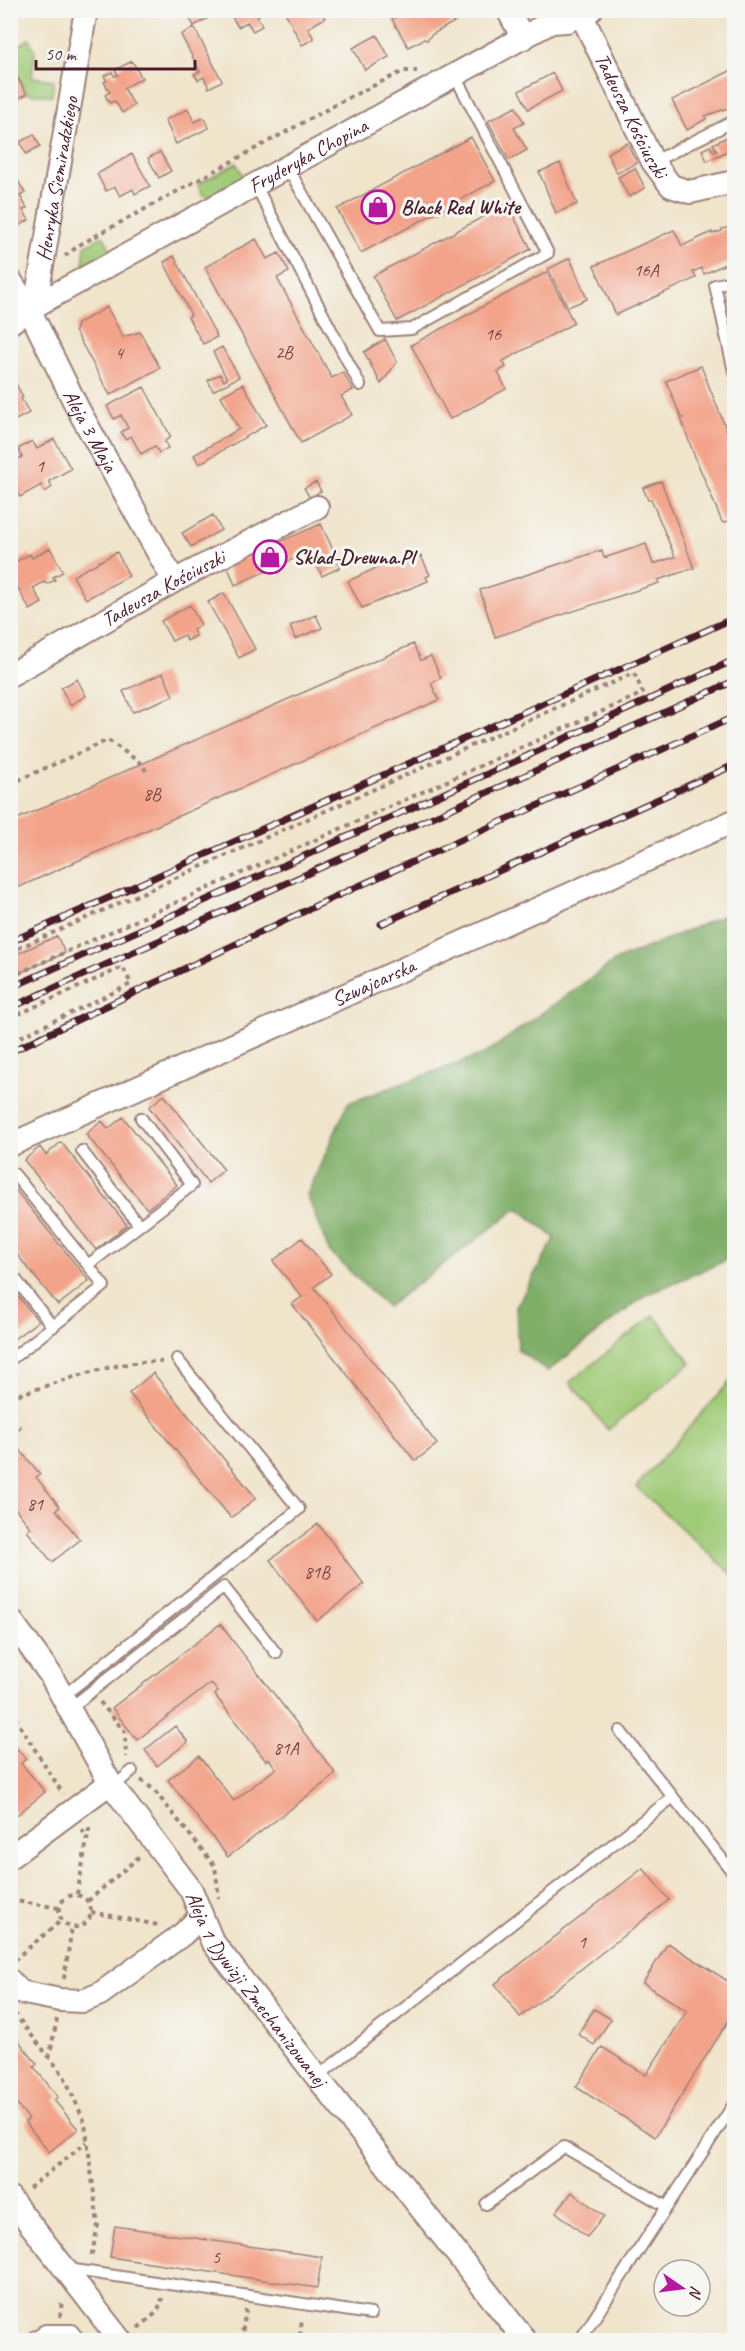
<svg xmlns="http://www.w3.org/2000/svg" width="745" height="2351" viewBox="0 0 745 2351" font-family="Caveat,sans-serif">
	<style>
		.green { fill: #9fca76; stroke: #747450; stroke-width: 1.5 }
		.forest { fill: #7fae67; stroke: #646649; stroke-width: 1.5 }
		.building { fill: #f3a389 }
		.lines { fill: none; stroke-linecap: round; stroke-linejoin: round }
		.lane-casing { stroke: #9d827b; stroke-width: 14 }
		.street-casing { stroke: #9d827b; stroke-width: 26 }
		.path { stroke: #9d827b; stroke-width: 4; stroke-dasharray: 4.5 4.5; stroke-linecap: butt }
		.lane { stroke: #fff; stroke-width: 10 }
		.street { stroke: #fff; stroke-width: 22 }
		.rail-casing { stroke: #4a1f2b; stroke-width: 7 }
		.rail { stroke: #f6f6f2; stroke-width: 4.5; stroke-dasharray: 14; stroke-linecap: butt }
		.labels { text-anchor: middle; stroke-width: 6; stroke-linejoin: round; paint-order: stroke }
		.number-label { font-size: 18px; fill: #744042 }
		.street-label { font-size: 21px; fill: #4a1f2b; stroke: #f6f6f2 }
		.poi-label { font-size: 21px; font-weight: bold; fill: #4a1f2b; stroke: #f6f6f2; text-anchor: start }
	</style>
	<rect width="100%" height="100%" fill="#f6f6f2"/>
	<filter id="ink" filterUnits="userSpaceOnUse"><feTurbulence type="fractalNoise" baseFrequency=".0167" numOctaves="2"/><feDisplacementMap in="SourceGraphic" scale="12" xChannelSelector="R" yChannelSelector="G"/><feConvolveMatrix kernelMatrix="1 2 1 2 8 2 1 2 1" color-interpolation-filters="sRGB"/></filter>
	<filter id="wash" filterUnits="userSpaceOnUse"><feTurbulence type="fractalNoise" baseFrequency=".008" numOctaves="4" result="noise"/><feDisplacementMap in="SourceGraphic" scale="24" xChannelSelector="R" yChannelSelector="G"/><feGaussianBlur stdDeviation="1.35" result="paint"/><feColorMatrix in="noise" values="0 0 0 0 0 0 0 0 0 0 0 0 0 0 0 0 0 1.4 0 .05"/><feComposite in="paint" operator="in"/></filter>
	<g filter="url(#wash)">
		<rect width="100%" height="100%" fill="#f0e4cb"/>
		<path class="green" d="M29,39l6,13 -3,25 22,3 -2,16 -25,-3 -16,-29v-14z
			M236,163l9,15 -36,19 -6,-2 -5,-11z
			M103,236l9,15 -29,15 2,-20z
			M654,1315l37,48 -83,67 -38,-48z
			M734,1377v199l-98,-89z"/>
		<path class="forest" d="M734,911v346l-88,38 -98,76 -30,-21 -2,-43 39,-69 -37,-30 -131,99 -58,-56 -22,-56 41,-92 138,-50 129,-92z"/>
		<g id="blocks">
			<path class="building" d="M129,10h14l-1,7 -13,-2z
				M185,10h21l4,7 -16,9z
				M228,10h39l-10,6 5,10 -9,5 -6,-9 -9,5z
				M284,10h37l4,8 -17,10 6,11 -12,6z
				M408,10h60l2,3 -39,22 -4,5 -3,-1 -16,8 -16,-28z
				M194,27l28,54 -13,7 -5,-11 -6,3 -4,-6 6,-3 -19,-36z
				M377,35l12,22 -24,13 -12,-22z
				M132,61l10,17 -18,10 10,17 -12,8 -7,-12 -5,2 -5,-8 5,-3 -6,-10 3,-1 -3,-5 8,-4 2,4 4,-1 -3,-5z
				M734,69v33l-4,3 1,2 -26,9 1,3 -19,11 -15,-30z
				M553,73l9,18 -34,18 -9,-18z
				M16,75l11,19 -17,9v-25z
				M516,107l8,16 -10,5 13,22 -18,10 -21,-39z
				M188,109l6,13 10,-4 5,10 -33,16 -11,-24z
				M34,134l6,12 -14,8 -6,-12z
				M731,135l3,6v7l-27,13 -5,-11 8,-4 4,6 3,-1 -4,-7z
				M471,137l24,44 -134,72 -24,-44z
				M627,143l10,20 -20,10 -10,-20z
				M160,152l11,19 -12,7 -11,-20z
				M132,154l18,32 -15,8 -2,-5 -13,7 -5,-9 -9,4 -9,-17z
				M560,163l17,41 -21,9 -17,-41z
				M10,167l15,26 -5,3 7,12 -4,2 6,10 -19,11z
				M635,168l10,20 -16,9 -11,-20z
				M507,204l24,45 -134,72 -24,-45z
				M734,226v34l-30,14 -3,-6 -8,4 3,6 -80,37 -22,-49 80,-36 8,16 30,-14v2l10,-3v-2z
				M256,239l11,20 12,-6 10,19 -12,6 55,100 11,-6 10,18 -12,6 11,19 -51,28 -96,-176z
				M174,256l43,81 -14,7 -15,-27 3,-2 -27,-53z
				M570,258l17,41 -19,8 -20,-38z
				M547,272l27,51 -71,38 3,6 -8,5 8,17 -56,30 -39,-74z
				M734,296v21l-5,-19z
				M107,307l16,30 17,-5 20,36 -50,27 -35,-64 2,-7z
				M385,339l12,23 -16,22 -17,-32z
				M222,347l17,30 -26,14 -5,-11 12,-6 4,7 3,-2 -14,-27z
				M701,366l33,83v69l-10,5 -2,-1 -29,-70 -12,-33 2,-1 -2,-1 -15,-36z
				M15,382l8,15 -2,1 8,15 -19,10v-39z
				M243,384l23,41 -67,39 -5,-9 45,-26 -18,-33z
				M144,387l27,50 -6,4 3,7 -9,5 -4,-7 -14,8 -10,-18 -6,3 -4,-7 7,-4 -7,-13 -7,4 -7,-13z
				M54,439l17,30 -22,12 3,6 -7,5 -4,-7 -21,12 -10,-18v-16l12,-6 -4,-8 14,-8 5,8z
				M661,481l33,87 -36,12 1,3 -164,54 -15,-47 122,-40 2,8 42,-14 7,20 22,-7 -24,-58 -3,1 -5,-12z
				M316,482l5,9 -11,7 -6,-10z
				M213,515l8,15 -30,17 -9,-14z
				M321,524l20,43 -19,9 -11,-25 -76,34 -8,-20z
				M50,548l13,24 -10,5 2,3 -8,4 -3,-2 -11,6 9,15 -12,7 -20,-36v-9l20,-11 2,4z
				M117,552l12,24 -43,23 -13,-23z
				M421,556l9,19 -4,2 2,4 -66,27 -14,-27 39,-18 6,-1 5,4z
				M224,593l31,56 -16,9 -31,-56z
				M190,605l11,20 -8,5 3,6 -9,5 -3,-6 -12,6 -11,-20z
				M316,615l6,13 -27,11 -5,-13z
				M413,644l8,16 10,-4 10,22 -10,5 8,17 -429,191v-69z
				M163,673l10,23 -40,16 -10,-21z
				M77,679l9,17 -16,9 -9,-17z
				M57,936l8,17 -55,24v-20z
				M164,1095l60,75 -16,13 -59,-76z
				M123,1117l54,68 -30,24 -61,-75 16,-13 6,8z
				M61,1142l66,83 -31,25 -72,-90 16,-13 6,8z
				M10,1183l79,98 -31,24 -48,-59z
				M302,1238l29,36 -17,13 123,157 -22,17 -123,-157 10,-7 -29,-36z
				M10,1286l28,35 -28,21z
				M153,1373l103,125 -25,20 -102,-125z
				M10,1445l6,8 4,-3 20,24 -4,3 24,30 -4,3 24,30 -28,22 -25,-31 4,-3 -21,-26z
				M318,1524l46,60 -47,37 -47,-61z
				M220,1624l116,150 -108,83 -60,-77 31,-24 35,45 42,-33 -7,-9 -3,2 -51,-66 3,-3 -7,-9 -74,57 -25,-32z
				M175,1726l13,16 -31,24 -12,-16z
				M10,1741l16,18 -5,4 24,29 -28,23 -7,-8z
				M643,1868l26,32 -149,117 -25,-33z
				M668,1943l66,42v27l-79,125 -79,-50 26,-40 44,28 41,-64 -44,-28z
				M594,2009l17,10 -17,26 -16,-11z
				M10,2038l4,4 4,-2 19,24 -3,3 24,30 -4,3 24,29 -29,23 -24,-30 4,-3 -19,-23z
				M572,2192l32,24 -17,21 -31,-25z
				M115,2226l207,31 -5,31 -207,-31z"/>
		</g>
	</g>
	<g filter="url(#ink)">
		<use href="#blocks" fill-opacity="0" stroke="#9d827b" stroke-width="1.5"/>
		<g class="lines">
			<g class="lane-casing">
				<path id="lane" d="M653,162l81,-41
					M288,168l92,163 32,-2 136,-76 -93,-177
					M256,186l104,199
					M734,281l-19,4 19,87
					M82,1151l57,74
					M14,1174l74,91
					M10,1272l43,55
					M10,1360l94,-74 -16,-21 104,-80 -51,-67
					M63,1696l236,-187 -122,-150
					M69,1709l155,-122 52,66
					M620,1731l53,66
					M113,1787l19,-16
					M317,2077l356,-280 61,77
					M486,2204l78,-57 103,60
					M68,2269l303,45
					M29,2340l16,-10h27l8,10
					M580,2340l154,-236"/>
			</g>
			<g class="street-casing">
				<g id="street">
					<path d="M508,10l15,28"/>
					<path id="s1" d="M582,16l71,146 18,24 19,6 44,-10"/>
					<path id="s2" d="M10,280l19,29 49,100 96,172"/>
					<path id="s3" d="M29,309l9,-20 48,-279"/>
					<path id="s4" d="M10,323l19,-14 522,-287 16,-1 24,-11"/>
					<path id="s5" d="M10,675l164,-94 143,-74"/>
					<path id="s6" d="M10,1145l724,-324"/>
					<path id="s7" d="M10,1619l40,55 60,109 81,107 21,51 105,136 208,263"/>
					<path d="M10,1857l100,-74"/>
					<path d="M10,1981l10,11 40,8 23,1 17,-7 83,-60 18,-18"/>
					<path d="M10,2198l110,142"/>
				</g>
			</g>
			<path class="path" d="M10,251l6,10
				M65,256l16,-12 265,-145 58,-28h13
				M10,784l98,-44 34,24 4,7
				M10,952l624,-279 9,20 -633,284
				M10,1018l113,-51 8,17 -121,58
				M10,1397c44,-12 108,-39 152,-35
				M10,1424l11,4
				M100,1702l25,30 1,25
				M10,1710l53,84
				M141,1780l12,9 62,77 4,32
				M82,1829l5,11
				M77,1894l13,-70
				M59 1911a16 16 0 1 1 32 0a16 16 0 1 1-32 0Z
				M10,1900l49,8
				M88,1901l52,-45
				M91,1912l67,13
				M14,1960l48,-40
				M64,1979l8,-52
				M14,2013l50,63 21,47 13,102 -7,33
				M49,2058l8,-39
				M29,2188l58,-46
				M60,2317l2,-16
				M138,2328c11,-9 22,-15 24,-30
				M300,2336l2,-17
				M241,2340l5,-31
				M289,2340l7,-4 11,4"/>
			<use href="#lane" class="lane"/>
			<use href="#street" class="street"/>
			<g class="rail-casing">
				<path id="rail" d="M381,924l353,-159
					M10,942l724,-324
					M10,988l515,-231 209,-97
					M10,1008l724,-327
					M10,1052l320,-153 404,-182"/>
			</g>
			<use href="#rail" class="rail"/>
		</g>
	</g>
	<defs>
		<g id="shop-ring" transform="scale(1.725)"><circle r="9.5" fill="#f6f6f2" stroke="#b5179e" stroke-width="1.5"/><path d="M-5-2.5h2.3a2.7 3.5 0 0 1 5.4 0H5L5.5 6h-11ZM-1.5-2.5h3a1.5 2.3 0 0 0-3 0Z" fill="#b5179e"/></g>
	</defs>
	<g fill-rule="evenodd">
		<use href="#shop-ring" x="378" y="207"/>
		<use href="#shop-ring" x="270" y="557"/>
	</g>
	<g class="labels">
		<g class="number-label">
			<text x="646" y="276">16A</text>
			<text x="493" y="340">16</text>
			<text x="284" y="358">2B</text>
			<text x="119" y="359">4</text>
			<text x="40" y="472">1</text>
			<text x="152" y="800">8B</text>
			<text x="35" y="1510">81</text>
			<text x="317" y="1578">81B</text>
			<text x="286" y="1754">81A</text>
			<text x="582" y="1948">1</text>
			<text x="216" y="2263">5</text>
		</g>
		<g class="street-label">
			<text dy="7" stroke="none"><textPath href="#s1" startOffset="111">Tadeusza Kościuszki</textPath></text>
			<text dy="7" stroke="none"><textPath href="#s4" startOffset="342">Fryderyka Chopina</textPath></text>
			<text dy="7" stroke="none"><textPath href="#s3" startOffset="134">Henryka Siemiradzkiego</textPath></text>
			<text dy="7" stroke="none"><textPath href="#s2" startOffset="171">Aleja 3 Maja</textPath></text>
			<text dy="7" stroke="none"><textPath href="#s5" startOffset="176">Tadeusza Kościuszki</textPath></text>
			<text dy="7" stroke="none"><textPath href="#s6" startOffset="398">Szwajcarska</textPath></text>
			<text dy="7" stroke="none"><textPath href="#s7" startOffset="446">Aleja 1 Dywizji Zmechanizowanej</textPath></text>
		</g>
		<g class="poi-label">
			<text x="401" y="214">Black Red White</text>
			<text x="293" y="564">Sklad-Drewna.Pl</text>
		</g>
	</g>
	<rect width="745" height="2351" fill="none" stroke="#f6f6f2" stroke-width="36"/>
	<g transform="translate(682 2288) rotate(104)"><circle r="28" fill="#f6f6f2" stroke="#b1a0a2" stroke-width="1.5"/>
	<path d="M0-4.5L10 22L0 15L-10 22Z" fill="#b5179e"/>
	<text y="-9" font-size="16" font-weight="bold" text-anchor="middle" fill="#4a1f2b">N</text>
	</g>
	<path d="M36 60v9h159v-9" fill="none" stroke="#4a1f2b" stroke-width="3"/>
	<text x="45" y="60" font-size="18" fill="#4a1f2b" stroke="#f6f6f2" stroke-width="4.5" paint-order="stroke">50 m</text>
</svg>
